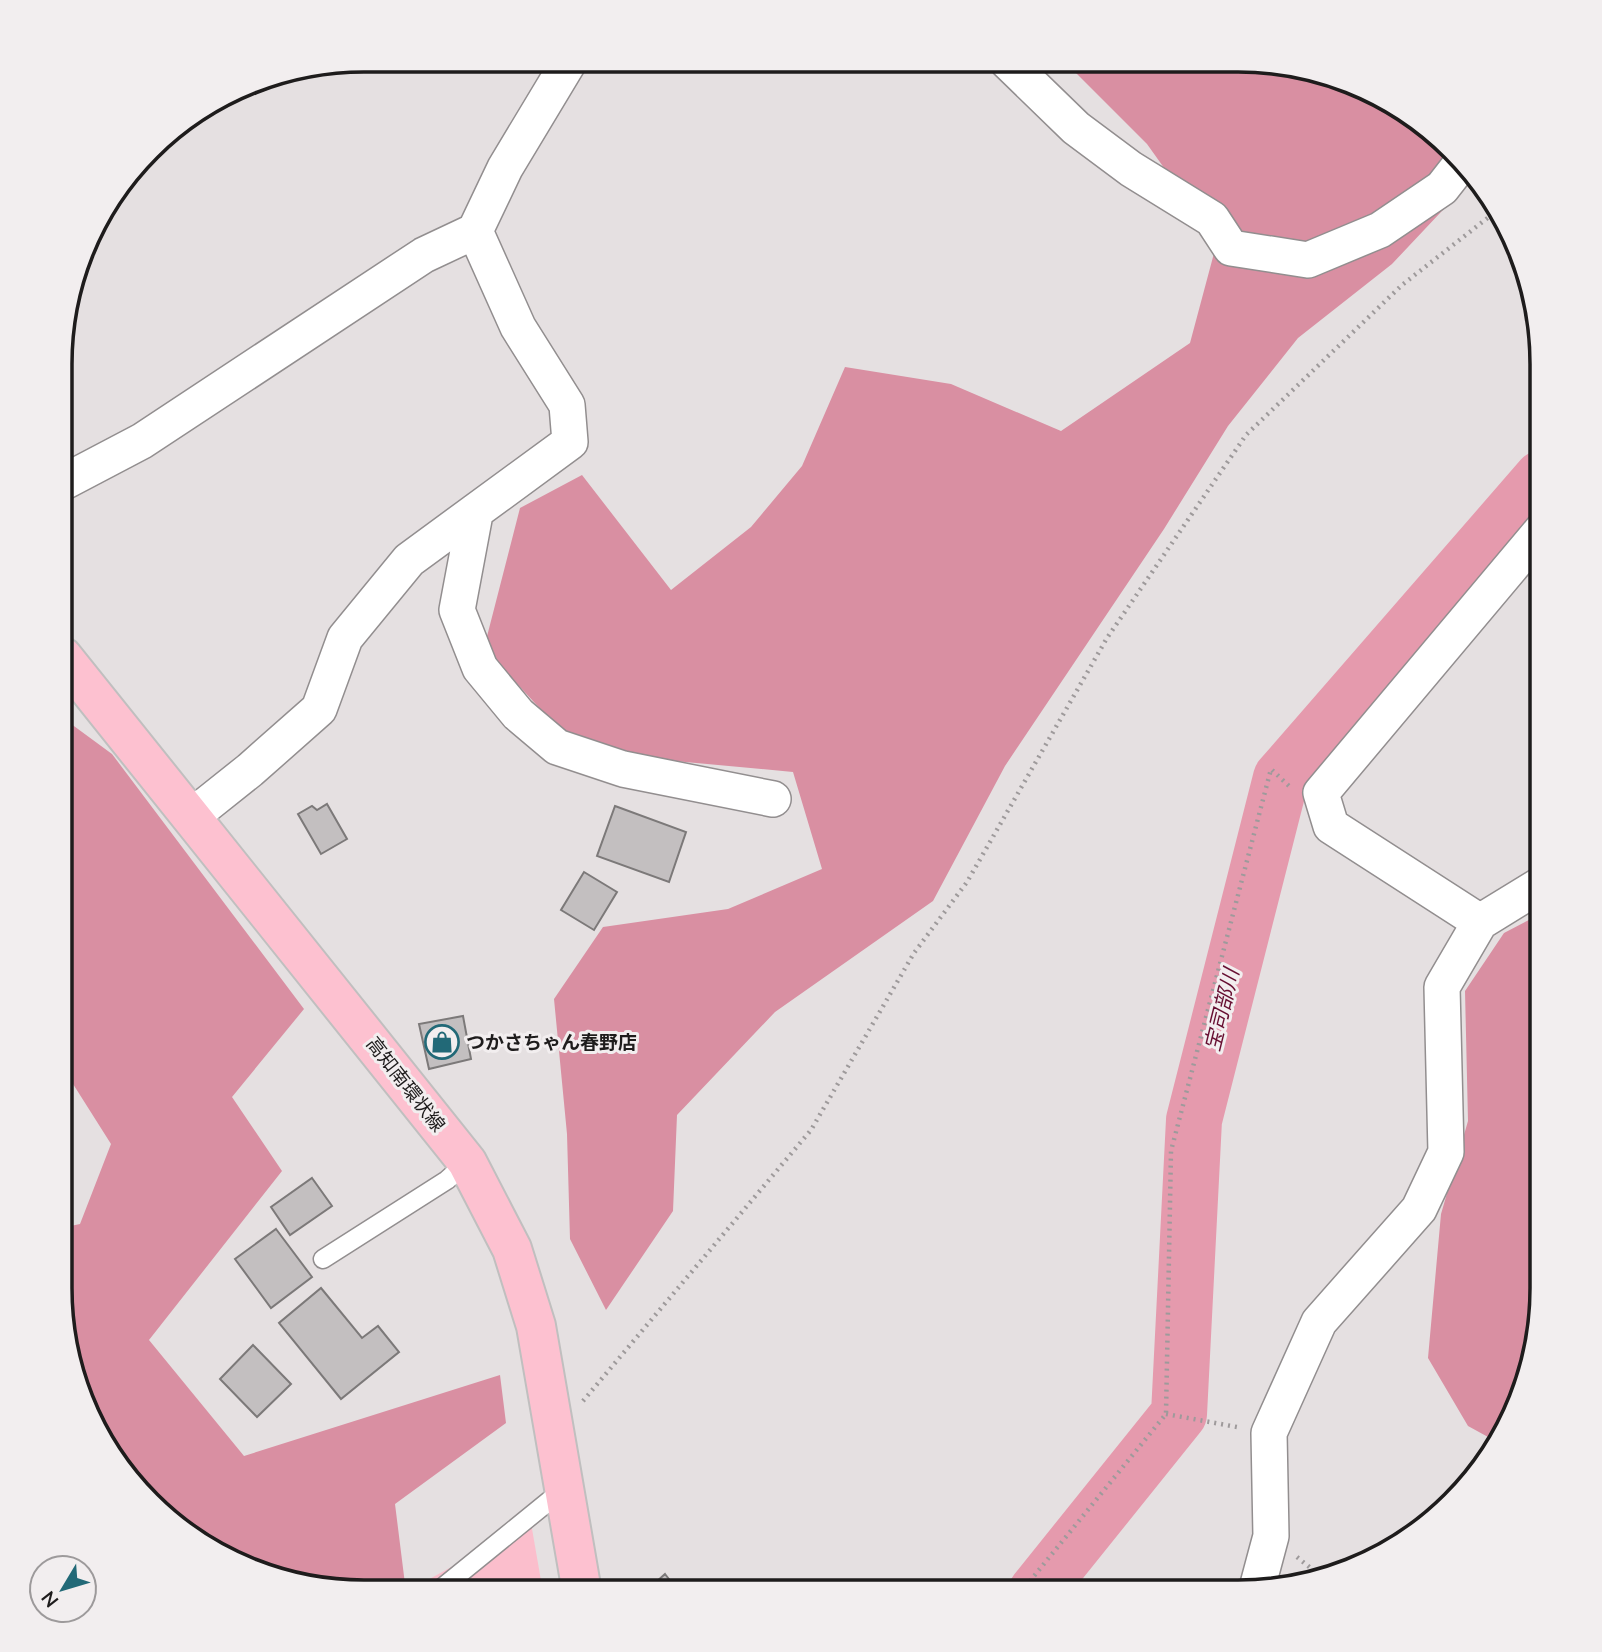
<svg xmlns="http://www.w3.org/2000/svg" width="1602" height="1652" viewBox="0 0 1602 1652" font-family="'Nunito Sans','Noto Sans JP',sans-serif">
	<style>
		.green { fill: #fbbecc }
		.forest { fill: #d98fa2 }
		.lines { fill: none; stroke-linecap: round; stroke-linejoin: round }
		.river { stroke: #e59aad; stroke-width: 56 }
		.building { fill: #c3bfc0; stroke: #7c7979; stroke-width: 2 }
		.lane-casing { stroke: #928e8f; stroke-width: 21 }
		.street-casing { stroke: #928e8f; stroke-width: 38 }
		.primary-casing { stroke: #c0bfbf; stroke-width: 42 }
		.path { stroke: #9e9a9b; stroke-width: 4.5; stroke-dasharray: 2 5; stroke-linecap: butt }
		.lane { stroke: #fff; stroke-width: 18 }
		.street { stroke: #fff; stroke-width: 35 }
		.primary { stroke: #fdc1d0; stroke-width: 38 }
		.labels { text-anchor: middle; stroke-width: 6; stroke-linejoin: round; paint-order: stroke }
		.poi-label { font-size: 19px; font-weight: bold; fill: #1e1c1c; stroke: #f2eeef; text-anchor: start }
		.street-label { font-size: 19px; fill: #1e1c1c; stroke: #f2eeef }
		.water-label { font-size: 21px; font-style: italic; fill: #660e31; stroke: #f2eeef }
		.rim { fill: none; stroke: #1e1c1c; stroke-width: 3.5 }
	</style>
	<rect width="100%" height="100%" fill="#e5e0e1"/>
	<path class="green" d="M531,1523l12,69h-137z"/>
	<path class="forest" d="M1064,61l214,1 113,38 82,78 -81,86 -94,74 -70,88 -64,103 -159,237 -72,135 -158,111 -98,103 -4,96 -67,99 -36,-71 -3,-105 -13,-135 49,-72 125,-18 94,-40 -29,-97 -129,-12 -94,-19 -86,-93 36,-140 62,-33 89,115 80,-63 51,-61 43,-99 106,17 110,47 129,-88 27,-101 -70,-98z
		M63,718l49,36 192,255 -72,88 50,74 -133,169 95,116 256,-81 6,48 -111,81 11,88h-62l-132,-40 -101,-94 -35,-71 -16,-79 1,-80 19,-4 31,-80 -50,-79z
		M1542,913v395l-43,135 -31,-17 -40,-68 13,-144 27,-93 -3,-130 39,-58z"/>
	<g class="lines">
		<path class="river" d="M1036,1592l143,-178 15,-294 87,-342 261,-300"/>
	</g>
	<path class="building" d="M327,804l20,35 -26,15 -23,-40 14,-8 5,4z
		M615,806l71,26 -17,50 -72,-26z
		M584,872l33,20 -23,38 -33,-20z
		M463,1016l8,43 -42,10 -10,-45z
		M312,1178l20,28 -42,29 -19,-28z
		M276,1229l36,48 -41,31 -36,-49z
		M321,1288l41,50 16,-12 21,26 -58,47 -62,-76z
		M253,1345l38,39 -34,33 -37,-38z
		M665,1574l14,18h-34z"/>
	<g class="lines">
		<g class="lane-casing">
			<path id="lane" d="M323,1259l124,-79 20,-18
				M437,1592l128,-104"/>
		</g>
		<g class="street-casing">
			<path id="street" d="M1007,61l69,67 55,41 81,50 19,29 77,12 72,-30 62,-42 18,-23
				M64,482l78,-41 282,-186 51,-24 30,-63 65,-108
				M475,514l-18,96 23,58 38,46 39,33 66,22 150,30
				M191,817l59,-47 69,-61 26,-71 64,-78 161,-118 -3,-37 -49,-78 -43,-96
				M1480,922l-149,-96 -10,-33 221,-263
				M1256,1592l15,-56 -2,-103 50,-111 100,-113 27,-57 -4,-165 38,-65 62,-38"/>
		</g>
		<g class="primary-casing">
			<path id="primary" d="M63,657l404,505 45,87 24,77 46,266"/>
		</g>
		<path class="path" d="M583,1401l228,-271 103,-177 53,-71 140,-244 139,-203 156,-150 97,-76
			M1166,1414l71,13
			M1297,1557l27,22
			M1021,1592l145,-178 5,-263 100,-382 18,17"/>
		<use href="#lane" class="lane"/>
		<use href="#street" class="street"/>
		<use href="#primary" class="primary"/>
	</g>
	<defs>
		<g id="shop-ring" transform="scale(1.75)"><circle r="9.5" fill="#f2eeef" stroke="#226977" stroke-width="1.5"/><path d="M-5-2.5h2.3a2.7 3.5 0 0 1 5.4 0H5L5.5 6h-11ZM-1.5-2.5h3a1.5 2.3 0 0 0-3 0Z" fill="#226977"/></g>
	</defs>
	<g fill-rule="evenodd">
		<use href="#shop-ring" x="442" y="1042"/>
	</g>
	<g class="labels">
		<g class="poi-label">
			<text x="466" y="1049">つかさちゃん春野店</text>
		</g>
		<g class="street-label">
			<text transform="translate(406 1084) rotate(52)" y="7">高知南環状線</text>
		</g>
		<g class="water-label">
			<text transform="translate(1222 1010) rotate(-76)" y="7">宝司部川</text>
		</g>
	</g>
	<path d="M0 0H1602V1652H0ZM364 72H1238A292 292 0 0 1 1530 364V1288A292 292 0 0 1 1238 1580H364A292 292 0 0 1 72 1288V364A292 292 0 0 1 364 72Z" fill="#f2eeef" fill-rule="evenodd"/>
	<path class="rim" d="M364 72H1238A292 292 0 0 1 1530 364V1288A292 292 0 0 1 1238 1580H364A292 292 0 0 1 72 1288V364A292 292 0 0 1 364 72Z"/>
	<g transform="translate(63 1589) rotate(232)"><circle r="33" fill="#f2eeef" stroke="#9d9a9b" stroke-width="2"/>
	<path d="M0-5L12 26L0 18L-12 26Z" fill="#226977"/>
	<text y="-10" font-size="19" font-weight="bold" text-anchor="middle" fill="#1e1c1c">N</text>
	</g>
</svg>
